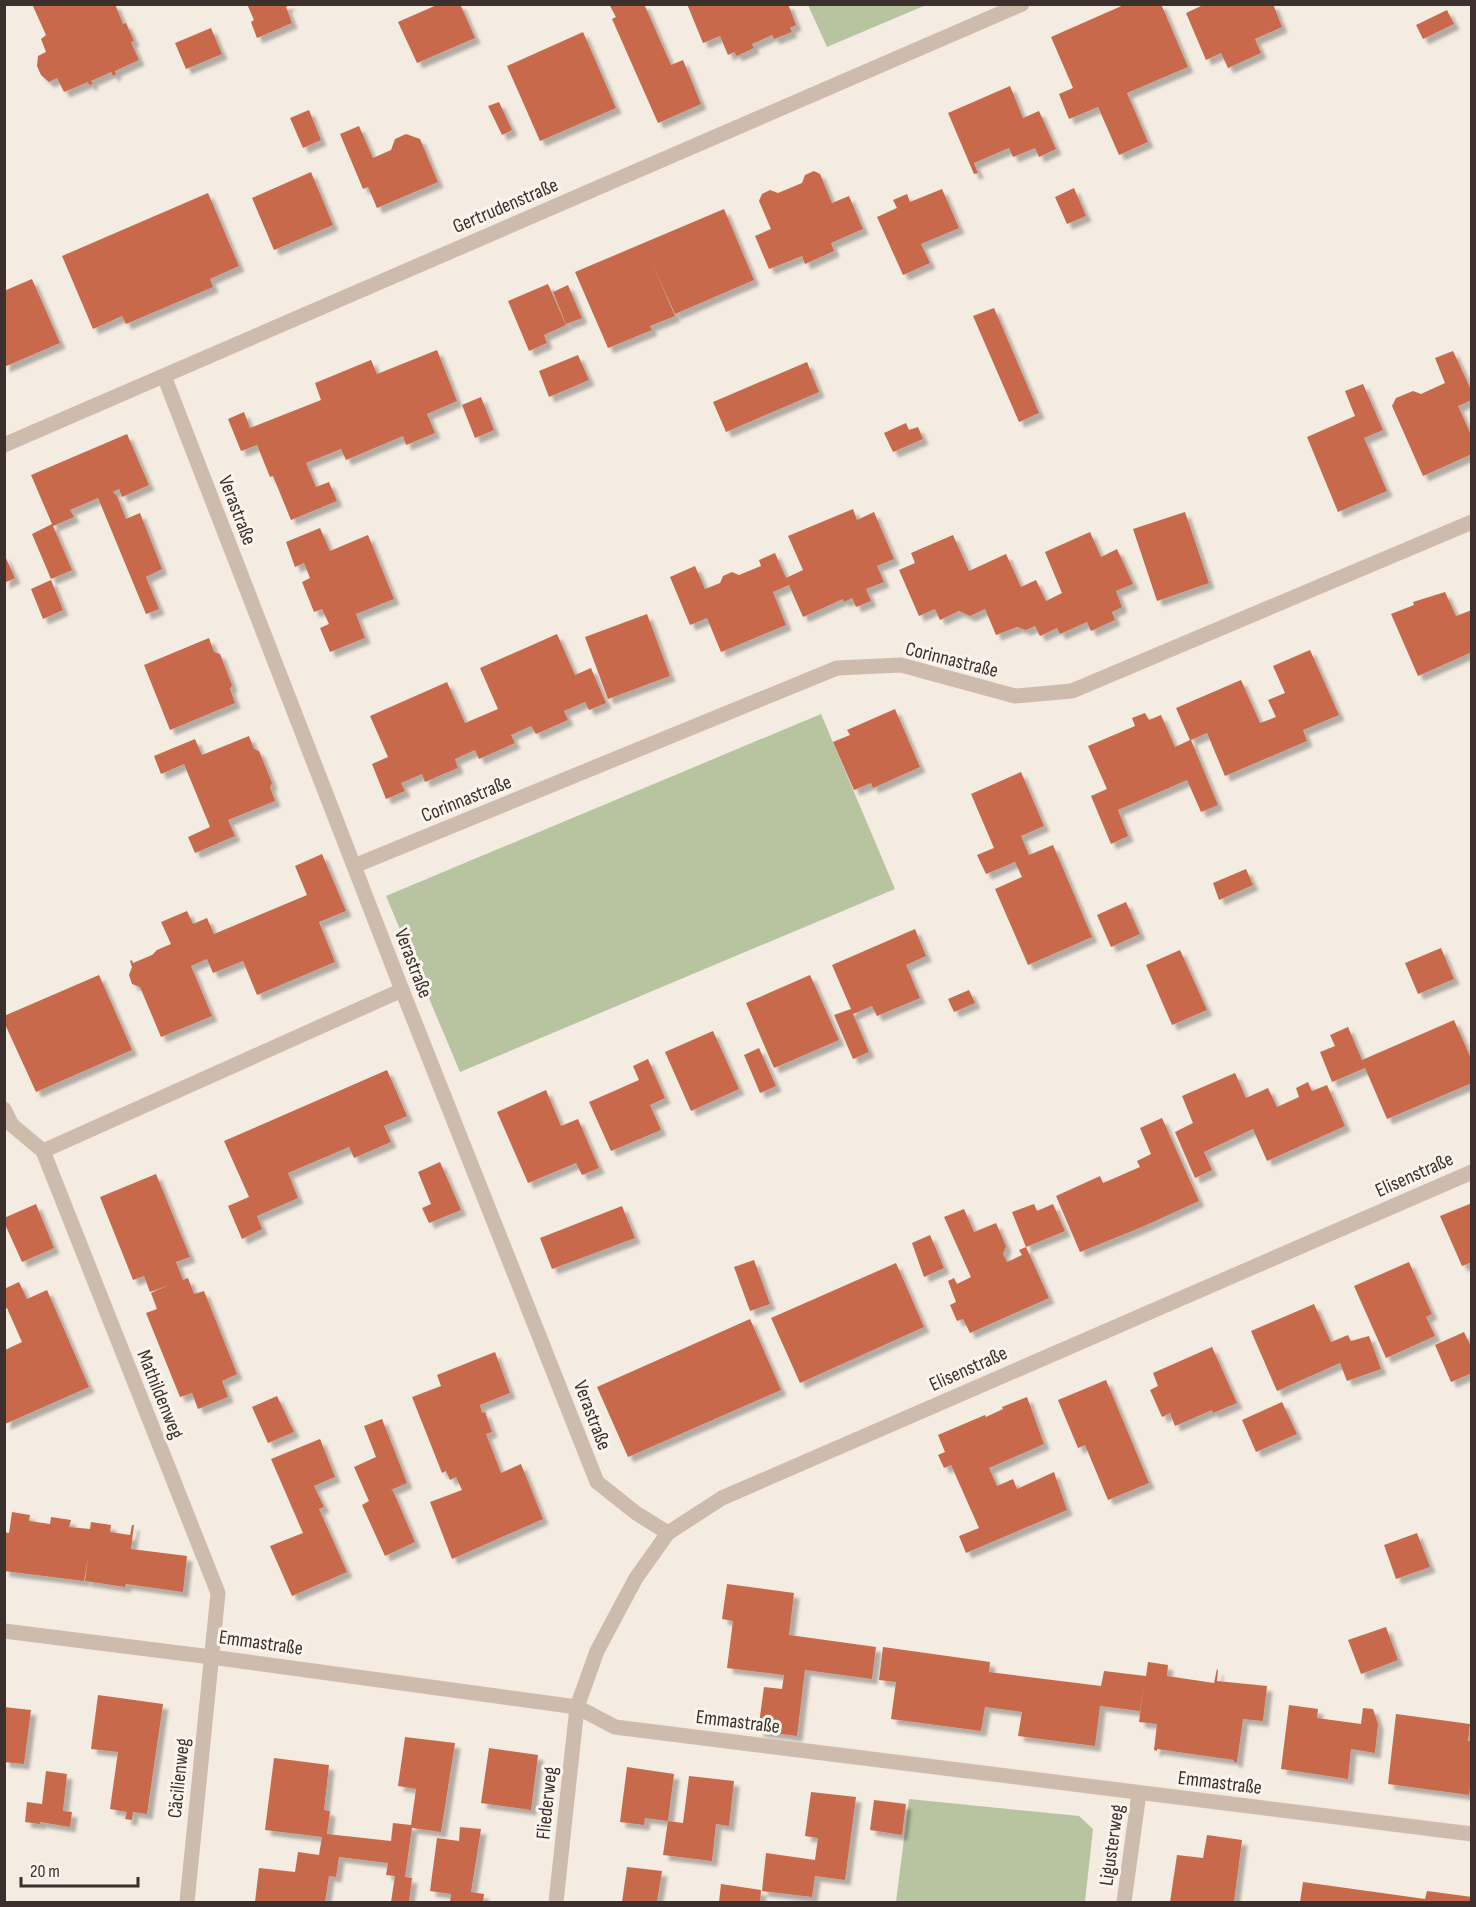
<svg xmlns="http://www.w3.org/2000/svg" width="1476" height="1907" viewBox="0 0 1476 1907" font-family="'Sofia Sans Condensed',sans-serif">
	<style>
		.green { fill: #b8c4a0 }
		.building { fill: #c8694b; filter: url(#shadow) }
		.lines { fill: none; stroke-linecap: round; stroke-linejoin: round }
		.street { stroke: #cdbbac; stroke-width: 15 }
		.labels { text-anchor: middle; stroke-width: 6; stroke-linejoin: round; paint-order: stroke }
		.street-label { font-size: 20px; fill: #3b302b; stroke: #fbf5ee }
	</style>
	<defs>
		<filter id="shadow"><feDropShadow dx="5.5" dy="5.5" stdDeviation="1.5" flood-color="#0004"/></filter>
	</defs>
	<rect width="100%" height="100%" fill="#f4ebe1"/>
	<path class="green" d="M808,5h118l-99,42z
		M821,714l74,175 -435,183 -74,-176z
		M909,1799l170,17 14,13 -8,73h-189z"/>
	<path class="building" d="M32,4h83l8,20 3,-1 8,18 -3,1 8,18 -24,11 1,3 -3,2 -2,-4 -20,9 2,3 -4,1 -1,-3 -24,10 -7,-14 -8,4 -8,-7 -4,-9 1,-10 8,-4 -5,-13 5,-4z
		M247,4h44l-5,3 6,16 -35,15 -6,-16 3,-2z
		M439,4h21l15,34 -58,25 -19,-41z
		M609,4h35l27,61 12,-5 18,44 -43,19 -46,-104 4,-2z
		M687,4h101l8,21 -6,3 2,4 -18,7 -2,-4 -20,9 2,4 -17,8 -3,-4 -6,3 -8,-19 -17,7z
		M1126,4h35l27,63 -61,26 21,49 -29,13 -21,-48 -29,12 -10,-25 14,-6 -22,-51z
		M1201,4h72l9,23 -27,12 6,14 -33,15 -7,-15 -15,7 -20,-47 15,-7z
		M1447,10l7,14 -31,15 -7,-14z
		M211,28l11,26 -36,15 -11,-26z
		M583,32l33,76 -76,33 -33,-75z
		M1010,86l13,32 16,-7 17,38 -17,8 -4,-9 -22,9 -4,-9 -35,15 4,10 -4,1 -26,-61z
		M499,102l13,28 -10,5 -14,-29z
		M309,110l12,30 -18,8 -13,-30z
		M359,126l14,32 18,-8 4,-11 11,-5 14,5 18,43 -61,26 -9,-21 -5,2 -23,-55z
		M814,171l6,3 12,29 17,-7 14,33 -32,14 3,8 -29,13 -3,-8 -33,13 -14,-33 16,-7 -12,-28 3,-7 8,-4 8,3 24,-10 3,-8z
		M311,172l22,53 -59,25 -22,-52z
		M1074,188l12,28 -19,8 -12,-27z
		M942,189l17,39 -38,16 9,19 -27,12 -26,-58 20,-9 -4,-8 14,-6 3,8z
		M208,193l31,73 -29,13 3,8 -87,37 -4,-8 -29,13 -31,-73z
		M724,209l30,71 -79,34 -23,-51 23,53 -25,10 2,4 -44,18 -33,-76z
		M32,279l28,64 -56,24v-76z
		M548,284l18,41 -22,10 3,8 -18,8 -21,-50z
		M568,285l14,33 -16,6 -13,-32z
		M994,308l45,105 -20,9 -46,-106z
		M437,350l20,51 -30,13 8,19 -29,12 -3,-9 -57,24 -5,-11 -35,14 10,24 13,-5 8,19 -46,19 -18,-44 -3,1 -13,-32 -16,6 -13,-32 16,-7 6,16 71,-28 -6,-17 56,-23 6,14z
		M1453,351l19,41v8l-14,6 14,31v17l-49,22 -31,-70 4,-8 17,-7 8,3 24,-11 -10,-25z
		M578,355l11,25 -40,17 -10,-26z
		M807,362l12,30 -93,40 -13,-30z
		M1363,384l20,46 -19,8 23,53 -49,21 -31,-75 48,-21 -10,-25z
		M481,397l13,33 -19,8 -13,-33z
		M906,423l3,7 9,-3 5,12 -30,13 -9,-19z
		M127,434l22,51 -27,12 -3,-8 -6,3 4,4 9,23 14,-6 22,56 -16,8 13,32 -13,5 -48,-116 -28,12 4,7 -21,9 19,44 -21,9 -19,-45 20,-10 -21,-49z
		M853,509l4,11 17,-8 20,47 -17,7 7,16 -18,7 5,12 -15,6 -4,-9 -8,4 -1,-3 -40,18 -14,-32 -16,7 13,33 -65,27 -14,-34 -17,7 -20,-48 25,-11 10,23 15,-6 3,-7 9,-4 7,3 22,-9 -2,-6 16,-7 11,25 17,-8 -15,-34z
		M1185,512l24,71 -52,18 -24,-72z
		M320,528l10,23 38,-16 26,64 -38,15 9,24 -35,14 -10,-24 9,-4 -7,-15 -8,3 -12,-30 8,-4 -6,-15 -9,4 -9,-25z
		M1090,532l11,25 16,-8 16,35 -17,7 6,16 -10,5 3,8 -24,11 -4,-9 -27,12 -3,-6 -17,8 -5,-10 -9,4 -9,-3 -21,8 -11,-26 -15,7 -11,-5 -19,9 -5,-11 -16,7 -20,-46 16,-7 -4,-10 42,-18 16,36 37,-17 15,33 15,-7 10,21 16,-8 -17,-41z
		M4,554l11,24 -11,5z
		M51,580l12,30 -20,9 -12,-30z
		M1445,592l11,24 16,-6v42l-54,24 -27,-62 23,-9 -1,-3z
		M647,614l23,62 -62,23 -23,-62z
		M557,634l18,41 16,-7 15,35 -17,7 -4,-8 -21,9 4,9 -32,14 -5,-8 -20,9 4,8 -36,16 -4,-9 -20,9 3,9 -17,7 -16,7 -3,-8 -21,9 4,8 -19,8 -14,-35 16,-7 -18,-41 77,-34 18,41 33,-14 -18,-41z
		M209,638l5,14 6,2 12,31 -2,4 5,14 -65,27 -26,-65z
		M1310,650l29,65 -36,15 4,11 -82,35 -18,-43 -16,7 27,65 -17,7 -14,-32 -69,30 10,26 -17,8 -20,-48 16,-7 -19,-43 47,-20 -3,-8 13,-5 4,7 12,-5 14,32 15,-7 -14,-32 65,-28 19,43 16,-6 -8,-17 17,-7 -12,-27z
		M895,709l25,58 -47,21 -2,-5 -17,7 -21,-48 17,-7 -3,-5z
		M249,736l5,13 5,2 13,32 -2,4 5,14 -47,19 7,16 -40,17 -7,-16 22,-10 -26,-63 -23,10 -7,-18 41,-17 7,16z
		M1021,772l23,54 -23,10 8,19 24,-10 39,92 -64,28 -33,-76 27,-12 -7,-15 -29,12 -9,-19 17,-7 -23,-54z
		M322,854l24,57 -27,11 16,40 -78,33 -14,-34 -30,12 -6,-14 -16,7 21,50 -51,21 -21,-50 -8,-3 -3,-9 3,-8 -2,-6 2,-1 1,3 19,-8 5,-5 14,-6 -10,-22 26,-11 6,13 14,-6 7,16 93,-39 -12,-29z
		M1246,869l7,16 -34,15 -6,-17z
		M1126,902l14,32 -29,13 -14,-32z
		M915,929l11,27 -20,9 14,33 -43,18 -5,-10 -19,8 16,38 -16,7 -19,-44 17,-6 -19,-44z
		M1441,948l13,31 -36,15 -13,-31z
		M1180,950l27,60 -35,15 -26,-60z
		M99,975l33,75 -96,42 -32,-70v-6z
		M810,975l29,65 -65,28 -28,-65z
		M969,990l6,13 -21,9 -6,-13z
		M1454,1020l18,41v22l-85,36 -22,-51 -33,14 -12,-30 15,-6 -5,-11 18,-8 14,33z
		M713,1031l26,58 -48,22 -26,-59z
		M759,1048l17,38 -16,7 -16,-38z
		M648,1059l17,39 -15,7 11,25 -50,21 -22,-49 50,-22 -6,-14z
		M387,1070l20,46 -23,10 7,16 -37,16 -5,-11 -61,26 10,25 -41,18 5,13 -20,10 -14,-33 21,-9 -25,-56z
		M1235,1073l11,25 22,-10 9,19 22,-10 -3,-9 12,-6 4,9 15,-6 18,41 -78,35 -14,-32 -49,23 8,18 -17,8 -20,-46 18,-9 -11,-27z
		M546,1090l15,36 17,-7 21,49 -17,7 -6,-12 -48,20 -31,-71z
		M1162,1118l37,83 -57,26 -62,25 -24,-56 44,-20 3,7 37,-16 -3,-6 14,-7 -11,-26z
		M440,1162l21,48 -32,13 -7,-15 9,-4 -13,-32z
		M156,1174l34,83 -14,5 7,18 5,-2 6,16 10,-3 33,83 -15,7 6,16 -30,12 -6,-16 -12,4 -34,-84 11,-4 -6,-16 18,-8 -19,7 -6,-16 -11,4 -33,-83z
		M1472,1203v59l-10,4 -22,-50z
		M36,1204l18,44 -32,14 -18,-40v-4z
		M1034,1204l3,7 16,-7 12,27 -39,16 -14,-35z
		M622,1206l13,32 -83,31 -12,-31z
		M964,1209l10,23 22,-9 10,23 -3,8 4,8 15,-7 -3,-5 7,-3 23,51 -79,35 -7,-14 -6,2 -7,-16 6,-3 -8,-21 6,-3 3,6 14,-7 -27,-60z
		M930,1235l14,33 -20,9 -12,-34z
		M754,1260l16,44 -20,7 -16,-44z
		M1409,1262l23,52 -6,3 9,19 -49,22 -32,-72z
		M896,1263l28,64 -124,56 -29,-65z
		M19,1282l8,17 20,-9 42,97 -84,37v-74l17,-8 -15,-34 -3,1v-20z
		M1314,1304l17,38 17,-7 3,6 18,-5 12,33 -34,12 -7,-18 -63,28 -26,-60z
		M750,1319l31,71 -153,67 -31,-70z
		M1464,1332l8,17v24l-21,9 -16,-37z
		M1212,1347l25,56 -24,10 -1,-3 -37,16 -5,-13 -8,4 -12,-27 8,-4 -5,-13z
		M495,1352l15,41 -30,12 2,8 3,-1 7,20 -6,2 15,39 20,-9 22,55 -91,40 -22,-57 32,-12 -6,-13 -6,3 -4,-9 -4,2 -30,-76 29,-11 -4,-11z
		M1106,1380l43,103 -41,17 -23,-55 -7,3 -20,-48z
		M277,1396l17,36 -26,11 -16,-36z
		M1027,1397l17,47 -55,24 8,18 16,-7 4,10 37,-17 13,38 -101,43 -7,-17 20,-8 -28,-63 -7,3 -6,-13 7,-3 -7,-17 47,-20 1,2 17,-8 -1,-2z
		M1282,1402l15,32 -41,18 -14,-32z
		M382,1419l25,64 -16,7 2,1 22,51 -30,14 -23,-51 7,-4 -15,-34 22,-10 -12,-31z
		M320,1439l15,38 -21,9 10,21 -5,2 28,63 -55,24 -22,-50 33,-13 -32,-74z
		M12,1512l18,3 -1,6 21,3 1,-7 20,3 -2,7 21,2 1,-7 20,3 -1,7 20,3 2,-10h2l-3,24 56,7 -4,36 -57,-8 -1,3 -40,-6 3,-24 -4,24 -80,-10v-39l5,1z
		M1417,1533l13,34 -34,12 -12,-34z
		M727,1584l67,9 -5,42 87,12 -4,32 -67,-9 -8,66 -39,-5 6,-44 18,2 2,-14 -57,-7 6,-47 -11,-2z
		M1386,1627l12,33 -37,14 -13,-34z
		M883,1647l107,15 -1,10 112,14 3,-15 42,5 2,-14 20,3 -1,11 47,7 3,-14 1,1 -1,11 50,5 -4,35 -20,-2 -6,43h-3v-2l-77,-11v2l-3,-1 3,-26 -18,-2 5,-40 -4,29 -40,-5 -5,40 -77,-10 4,-24 -37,-5 -4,24 -90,-12 5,-37 -17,-2z
		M98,1695l65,9 -16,110 -14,-2 -1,8 -7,-1 2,-7 -17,-3 8,-57 -27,-3z
		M1289,1705l29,4 -1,9 44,6 2,-16 10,1 5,15 -3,29 -24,-4 -3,30 -67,-10z
		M4,1707l27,3 -7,54 -20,-2z
		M1396,1714l74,10 -2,17h4v35l-3,19 -81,-11z
		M405,1737l50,6 -14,89 -29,-4 -7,49 7,1 -3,24h-18l4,-26 -9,-1 2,-12 -49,-6 -3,20 -7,-1 -4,26h-70l4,-34 36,4 3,-20 21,3 3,-18 -57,-7 9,-72 55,7 -5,45 6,1 -3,23 64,7 2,-18 18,2 5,-36 -18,-3z
		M489,1748l49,7 -7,55 -50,-7z
		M627,1767l47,7 -6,47 15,2 6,-47 45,5 -5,45 -13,-2 -4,37 -49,-6 5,-34 -23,-3 -1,7 -24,-3z
		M46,1771l21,3 -4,37 9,1 -2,15 -30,-5v2l-15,-2 2,-20 15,2z
		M811,1792l45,5 -11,83 -30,-4 -3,21 -50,-6 4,-38 49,7 3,-22 -13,-2z
		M874,1800l32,4 -4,31 -32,-5z
		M460,1827l21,2 -10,63 13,2 -1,8h-33l1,-8 -21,-3 7,-53 22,3z
		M1207,1835l35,5 -8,62h-64l7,-47 26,3z
		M627,1867l35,4 -5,31h-35z
		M1303,1882l122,17 2,-8 45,6v5h-172z
		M721,1884l40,6 -1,12h-41z"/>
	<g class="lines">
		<path class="street" d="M164,376l238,614 195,492 39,31 32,20
			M4,445l1018,-441
			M354,866l483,-198 64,-3 114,31 57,-5 400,-169
			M4,1109l8,16 31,26
			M4,1631l207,26 366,50 38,20 857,107
			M187,1902l31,-309 -175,-442 359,-161
			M556,1902l21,-195 20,-56 39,-73 32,-45 54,-35 750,-326
			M1124,1902l15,-109"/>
	</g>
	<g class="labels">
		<g class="street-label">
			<text transform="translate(505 205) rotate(-23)" y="7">Gertrudenstraße</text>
			<text transform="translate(238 510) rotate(69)" y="7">Verastraße</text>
			<text transform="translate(952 659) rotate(14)" y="7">Corinnastraße</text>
			<text transform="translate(466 798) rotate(-22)" y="7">Corinnastraße</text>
			<text transform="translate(414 963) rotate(69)" y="7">Verastraße</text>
			<text transform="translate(1414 1174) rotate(-24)" y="7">Elisenstraße</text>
			<text transform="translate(968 1368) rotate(-24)" y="7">Elisenstraße</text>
			<text transform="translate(161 1394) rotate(68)" y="7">Mathildenweg</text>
			<text transform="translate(593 1415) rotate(69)" y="7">Verastraße</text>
			<text transform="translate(261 1642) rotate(8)" y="7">Emmastraße</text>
			<text transform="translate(738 1721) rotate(7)" y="7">Emmastraße</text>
			<text transform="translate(178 1778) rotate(-84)" y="7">Cäcilienweg</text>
			<text transform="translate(1220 1782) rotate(7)" y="7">Emmastraße</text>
			<text transform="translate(546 1803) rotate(-84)" y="7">Fliederweg</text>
			<text transform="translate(1111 1845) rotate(-82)" y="7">Ligusterweg</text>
		</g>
	</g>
	<rect width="1476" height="1907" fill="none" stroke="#3b302b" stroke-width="12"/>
	<path d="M21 1877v9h117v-9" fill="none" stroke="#3b302b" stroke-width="3"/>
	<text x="30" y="1877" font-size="18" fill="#3b302b" stroke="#fbf5ee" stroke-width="4.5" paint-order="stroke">20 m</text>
</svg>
